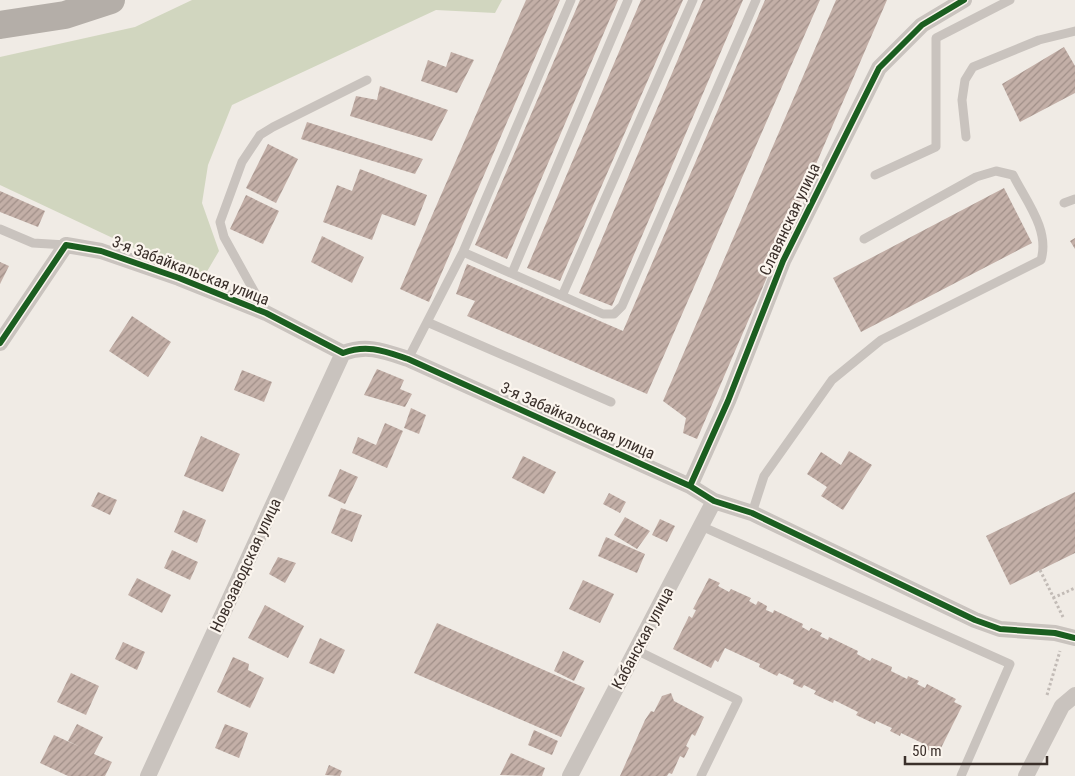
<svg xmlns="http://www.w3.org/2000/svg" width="1075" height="776" viewBox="0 0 1075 776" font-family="'Roboto Condensed',sans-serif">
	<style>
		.green { fill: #d1d6bf }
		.building { fill: url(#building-hatch) }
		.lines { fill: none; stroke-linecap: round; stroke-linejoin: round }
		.path { stroke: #c2bbb6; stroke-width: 3; stroke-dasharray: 2.5 2.5; stroke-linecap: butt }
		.service { stroke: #c9c3be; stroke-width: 9 }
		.minor { stroke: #c9c3be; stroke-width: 16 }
		.trunk { stroke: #b4aea8; stroke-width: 28 }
		.cycleway-casing { stroke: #fbf5ee; stroke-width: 9 }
		.cycleway { stroke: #1b5e20; stroke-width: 6 }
		.labels { text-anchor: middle; stroke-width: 4.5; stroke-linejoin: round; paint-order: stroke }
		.street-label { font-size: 16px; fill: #3b302b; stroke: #fbf5ee }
	</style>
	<defs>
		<pattern id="building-hatch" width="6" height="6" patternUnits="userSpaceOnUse" patternTransform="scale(1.25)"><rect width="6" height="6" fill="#c3afa7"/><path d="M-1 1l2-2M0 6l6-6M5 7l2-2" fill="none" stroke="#a08f88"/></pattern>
	</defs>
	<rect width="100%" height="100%" fill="#f0ebe5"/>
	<path class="green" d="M192,0h310l-7,13 -59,-3 -204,95 -24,60 -6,38 17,48 -17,29 -202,-95v-128l135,-30z"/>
	<path class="building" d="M526,0h34l-131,302 -29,-13z
		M580,0h38l-111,259 -32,-14z
		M641,0h42l-123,281 -33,-13z
		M703,0h40l-131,306 -33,-13z
		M765,0h55l-173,394 -180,-78 8,-15 -19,-7 11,-30 156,67z
		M836,0h51l-190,439 -14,-6 3,-15 -23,-17z
		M1064,47l11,19v27l-55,29 -18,-38z
		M451,52l23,8 -17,33 -36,-12 7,-21 18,7z
		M380,86l68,24 -16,31 -82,-25 6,-20 21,4z
		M307,122l116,37 -8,15 -114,-35z
		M268,144l30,15 -22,44 -30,-15z
		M360,169l67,26 -12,31 -33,-12 -10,26 -49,-18 14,-37 15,6z
		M1004,188l28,55 -171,89 -28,-54z
		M0,191l45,20 -7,16 -38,-15z
		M246,195l33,16 -16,33 -33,-15z
		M322,236l42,21 -12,26 -41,-21z
		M1075,238v11l-5,-8z
		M0,262l9,4 -9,18z
		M132,316l39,26 -23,35 -39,-26z
		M377,369l27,11 -4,9 12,5 -7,13 -41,-12z
		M242,370l30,12 -8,20 -30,-12z
		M411,408l15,7 -7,19 -15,-6z
		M385,423l18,8 -16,37 -35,-15 6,-16 18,8z
		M201,436l39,18 -17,38 -39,-16z
		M849,451l23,14 -29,45 -22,-14 6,-9 -20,-13 14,-22 20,13z
		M523,456l33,16 -12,22 -32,-16z
		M340,469l18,8 -13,27 -17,-8z
		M98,492l19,8 -7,15 -19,-9z
		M1075,492v61l-65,32 -24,-49z
		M609,493l17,9 -6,11 -17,-9z
		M341,508l21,7 -10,27 -21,-9z
		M183,510l23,10 -9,23 -23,-11z
		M625,517l25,14 -13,18 -23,-14z
		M660,519l15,7 -8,16 -15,-7z
		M606,537l39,17 -8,19 -39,-17z
		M172,550l26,12 -8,18 -26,-12z
		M278,557l18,6 -11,20 -16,-9z
		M137,578l34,17 -9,18 -34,-18z
		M709,578l11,5 -2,3 11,6 2,-3 20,9 -2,3 7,4 2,-4 9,5 -1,4 7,3 1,-3 29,14 -1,3 7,4 2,-3 11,5 -2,3 8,4 1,-3 29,14 -1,3 13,7 2,-3 20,9 -1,4 16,8 1,-3 11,5 -2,3 8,4 2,-4 29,15 -2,3 8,4 -23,46 -7,-4 -2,3 -9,-5 1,-3 -21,-10 -1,3 -10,-5 2,-3 -16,-7 -1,3 -19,-9 2,-3 -24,-12 -1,3 -19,-9 2,-3 -12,-6 -2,3 -9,-4 1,-4 -15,-7 -2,3 -18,-9 1,-3 -35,-16 -7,14 -3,-2 -4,8 -38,-19 16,-33 3,2 4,-8 -3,-1z
		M583,580l31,14 -14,29 -31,-14z
		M265,605l39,21 -16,32 -40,-20z
		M437,623l148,65 -24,49 -147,-64z
		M320,638l25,12 -11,24 -25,-11z
		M123,642l22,10 -8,18 -22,-11z
		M563,651l21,10 -10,20 -20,-10z
		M233,657l16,7 -1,6 16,8 -14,30 -33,-16z
		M71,673l28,13 -13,29 -29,-13z
		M671,693l3,8 30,16 -9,19 -3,-2 -6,12 3,2 -5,10 -4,-2 -8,18 -3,-1 -2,3h-47l25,-56 6,-9 3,1 8,-16z
		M77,724l26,13 -9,17 18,8 -7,14h-37l-28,-13 14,-28 26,12 -12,-6z
		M225,724l23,9 -9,25 -24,-10z
		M534,730l24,11 -6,14 -24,-10z
		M511,753l34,15 -3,8 -42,-1z
		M329,765l13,6 -2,5 -15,-1z"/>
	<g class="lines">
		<path class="path" d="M1040,570l23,47
			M1053,598l22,-10
			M1047,695l13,-44"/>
		<path class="service" d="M966,137l-4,-37 3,-20 8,-13 66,-27 36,-9
			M875,175l61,-28v-109l74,-38
			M1064,203l11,-4
			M0,229l33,14 33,2
			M463,252l140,62h11l8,-8 134,-306
			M512,273l116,-273
			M562,296l131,-296
			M265,311l-41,-74 -4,-15 22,-60 18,-27 13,-8 94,-47
			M427,322l184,80
			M408,359l55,-107 108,-252
			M752,513l12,-37 68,-96 49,-40 160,-80c9,-30 -15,-59 -28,-85l-17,-4 -20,6 -112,62
			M701,526l309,138 -49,112
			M636,650l102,50 -37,76"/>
		<path class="minor" d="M0,343l66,-98 35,6 78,27 87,35 77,40c24,-9 41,-2 65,6l282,127 24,15 38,12 223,107 25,9 55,4 20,5
			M690,486l38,-85 55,-140 96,-193 43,-43 42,-25
			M148,776l195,-423
			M570,776l144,-275
			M1026,776l36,-70 13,-11"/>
		<path class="trunk" d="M0,25l65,-10 46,-15"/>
		<g class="cycleway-casing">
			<path id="cycleway" d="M0,343l66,-98 35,6 78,27 87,35 77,40c24,-9 41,-2 65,6l282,127 24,15 38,12 223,107 25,9 55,4 20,5
				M690,486l38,-85 55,-140 96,-193 43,-43 42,-25"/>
		</g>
		<use href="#cycleway" class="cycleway"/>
	</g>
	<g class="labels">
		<g class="street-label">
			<text transform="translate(789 219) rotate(-65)" y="6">Славянская улица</text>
			<text transform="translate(191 270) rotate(21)" y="6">3-я Забайкальская улица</text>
			<text transform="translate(578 420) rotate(24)" y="6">3-я Забайкальская улица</text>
			<text transform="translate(245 565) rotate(-65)" y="6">Новозаводская улица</text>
			<text transform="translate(642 638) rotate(-62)" y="6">Кабанская улица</text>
		</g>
	</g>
	<path d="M905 756v8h142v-8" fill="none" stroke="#3b302b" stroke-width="2.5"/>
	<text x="912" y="756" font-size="15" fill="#3b302b" stroke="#fbf5ee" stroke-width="4" paint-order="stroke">50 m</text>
</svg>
